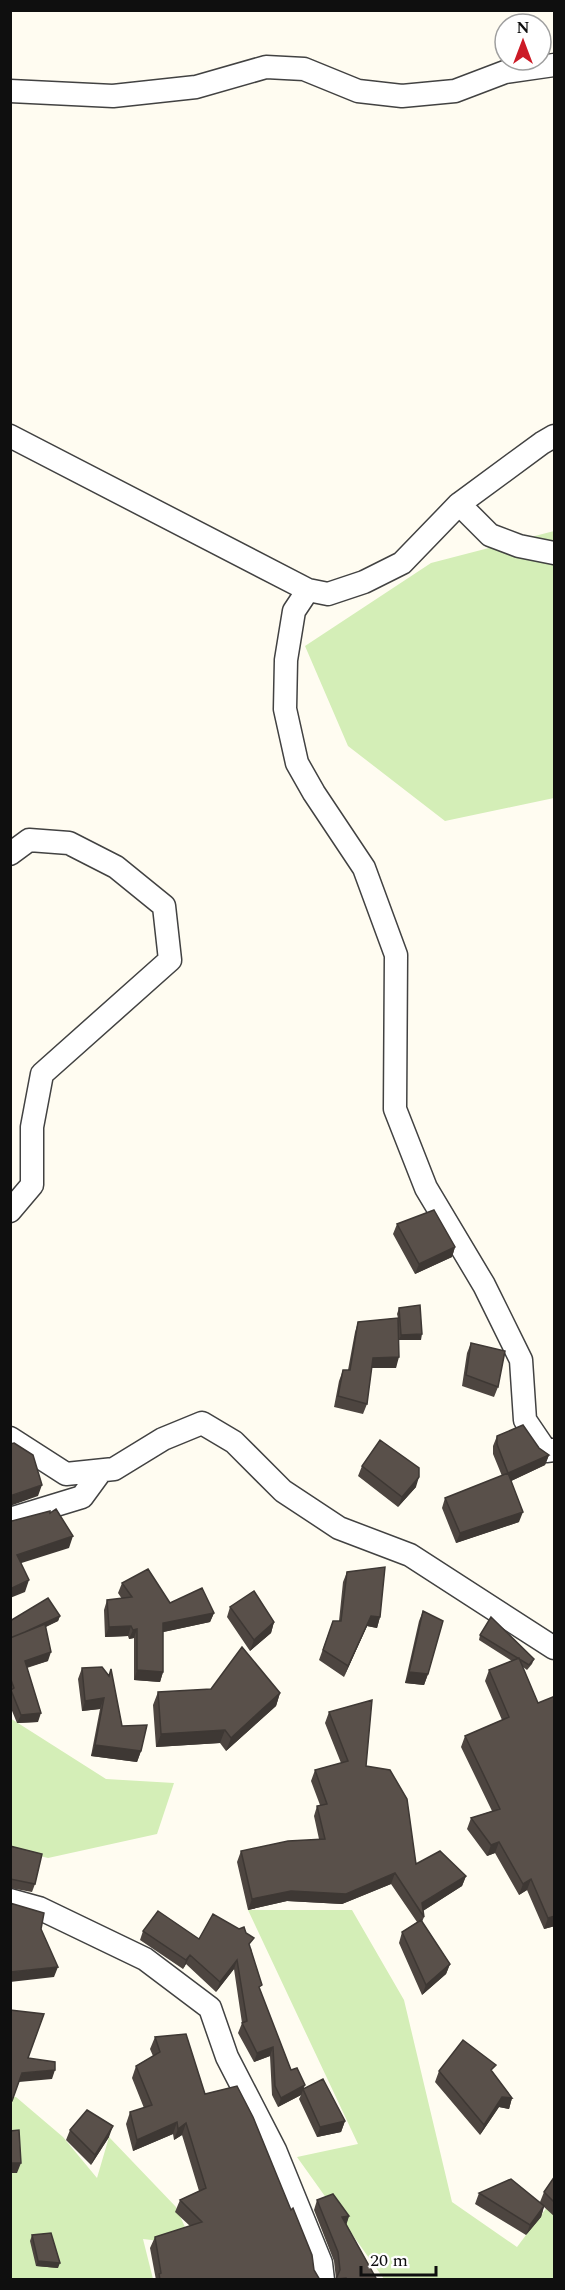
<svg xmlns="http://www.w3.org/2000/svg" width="565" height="2290" viewBox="0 0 565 2290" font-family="Spectral,serif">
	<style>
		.green { fill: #d4eeb7 }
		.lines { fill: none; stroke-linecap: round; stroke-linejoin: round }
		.minor-casing { stroke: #424242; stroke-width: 25 }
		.minor { stroke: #fff; stroke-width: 22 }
		.wall { fill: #4d4540 }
		.shaded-wall { fill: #3e3834 }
		.building { fill: #59504a; stroke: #3e3834; stroke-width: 1.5 }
	</style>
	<rect width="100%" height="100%" fill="#fffcf1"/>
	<path class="green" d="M554,531v267l-109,23 -97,-75 -43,-100 126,-83z
		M10,1718l96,61 68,4 -17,51 -109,24 -37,-9z
		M248,1910h104l52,90 48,202 65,45 37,-49v81h-170l-87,-122 61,-13z
		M11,2097h5l47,40 34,41 12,-41 67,70 17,38 -50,-6 10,40 -142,1z"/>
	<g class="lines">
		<g class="minor-casing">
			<path id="minor" d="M10,91l103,5 83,-9 70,-20 38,2 54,22 44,5 53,-5 50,-19 49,-7
				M10,436l298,154 20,4 36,-12 38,-19 57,-59 83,-61 12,-7
				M459,504l31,31 29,11 35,7
				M308,590l-14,21 -8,49 -1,49 12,54 17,30 50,75 32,87 -1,154 31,79 58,97 37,75 4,60 21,31 8,-1
				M10,854l19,-14 40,3 47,24 48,39 6,54 -128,114 -10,53v58l-22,26
				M10,1438l56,36 48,-5 49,-30 39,-16 32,19 49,49 56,37 71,27 144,93
				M10,1519l72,-22 19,-26
				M10,1900l29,8 106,51 65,49 17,49 48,93 46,113 2,17"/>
		</g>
		<use href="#minor" class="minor"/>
	</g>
	<path class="wall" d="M397,1224l58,23 -3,10 -37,17 -22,-40z
		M399,1308l22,32h-22v-11l-3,39h-25l-4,36 -4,10 -29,-7 5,-26 4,-11h5l7,-38 3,-10 40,-4 -1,-4z
		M471,1343l27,44 -4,10 -32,-11 5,-33z
		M497,1436l42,12 10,7 -4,10 -34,16 8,41 -63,21 -14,-35 3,-10 57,-22 -9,-22v-8z
		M362,1466l54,21 -18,20 -40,-31z
		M347,1572l33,45 -3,11 -10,-2 -23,51 -25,-17 14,-39h6l4,-39z
		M122,1583l48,20 44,10 -4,9 -47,10v40l-3,10 -26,-2v-42l-5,1 -1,-3 -23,1 -1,-27 3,-10 15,-1 -4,-6z
		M230,1607l44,15 -3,11 -21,18 -23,-34z
		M423,1611l5,63 -4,11 -19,-2 14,-62z
		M60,1616l-2,5 -12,6 2,34 -21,7 11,54 -21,1 -7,-17v-85z
		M480,1635l54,24 -2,5 -5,6 -4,-3 32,259 -11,3 -17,-39 -8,5 -24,-42 -8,3 -20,-27 4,-11 21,-7 -31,-64 4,-11 37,-16 -17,-39 4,-11 23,-9 -33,-21z
		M82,1668l40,58 19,25 -4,11 -46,-6 9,-47 -18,2 -4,-32z
		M158,1692l122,1 -4,13 -50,45 -6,-8 -64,4 -3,-42z
		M329,1712l37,54 50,98 50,12 -4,10 -39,25 1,6 -2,5 28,42 -4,10 -24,21 -23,-52 3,-11 15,-10 -26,-38 -49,20 -55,-3 -39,9 -11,-48 4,-11 78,-12 -5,-23 3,-10 3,-1 -9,-24 4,-11 26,-7 -16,-40z
		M10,1846l25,38 -3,8 -22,-4z
		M143,1931l108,17 9,43 31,79 14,15 -2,3 42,33 -4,11 -24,5 -18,-38 2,-4 -23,12 -6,-12 -2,-39 -16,6 -16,-29 4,-10 -8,-54 -18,23 -30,-28 -3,5 -43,-29z
		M155,2037l50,57 109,176 6,10h-164l-6,-32 5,-11 35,-11 -15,-14 5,-12 19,-9 -17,-56 -8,5 -1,-6 -40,17 -7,-27 4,-12 14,-4 -12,-30 4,-12 17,-10 -3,-7z
		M439,2071l54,2 19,25 -3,11 -10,-2 -19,28 -45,-53z
		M70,2130l39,7 -18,28 -25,-25z
		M555,2176v41l-11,-10 -3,10 -15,18 -51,-31 4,-11 61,9 4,-10z
		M317,2200l32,16 -3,8 31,56 -41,-1 -2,-18 -20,-51z
		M32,2235l26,33 -22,-2 -6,-25z"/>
	<path class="shaded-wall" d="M455,1247l-3,10 -37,17 4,-10z
		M422,1334l-1,6h-22l2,-5z
		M399,1357l-3,11h-27l4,-10z
		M549,1455l-4,10 -40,19 3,-11z
		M419,1477l-3,10 -18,20 4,-10z
		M42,1485l-4,11 -28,10v-10z
		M523,1512l-4,10 -63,21 4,-10z
		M73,1536l-4,12 -57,18 5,-11z
		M29,1580l-4,12 -15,6v-9z
		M214,1613l-4,9 -51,11 4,-10z
		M60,1616l-2,5 -48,22v-4z
		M371,1616l9,1 -3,11 -10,-2 -23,51 4,-11z
		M274,1622l-3,11 -21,18 4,-11z
		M131,1626l-3,10 -23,1 4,-10z
		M137,1629l-3,9 -5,1 4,-9z
		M51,1652l-3,9 -27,8 4,-8z
		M137,1670l26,2 -3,10 -26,-2z
		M409,1672l19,2 -4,11 -19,-2z
		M280,1693l-4,13 -50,45 5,-13z
		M104,1698l-4,11 -18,2 3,-10z
		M41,1713l-3,9 -21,1 4,-8z
		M225,1730l-5,13 -64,4 5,-13z
		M95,1745l46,6 -4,11 -46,-6z
		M499,1842l-4,11 -8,3 4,-11z
		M395,1873l-4,11 -49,20 -55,-3 -39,9 4,-11 39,-8z
		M466,1876l-4,10 -41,26 1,-9z
		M531,1879l-4,11 -8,5 4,-11z
		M555,1916v10l-11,3 4,-11z
		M190,1955l-4,9 -3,5 3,-9z
		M237,1960l-3,9 -18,23 4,-10z
		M450,1964l-4,10 -24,21 4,-10z
		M58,1967l-4,10 -44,5v-10z
		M273,2047l-3,9 -16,6 3,-9z
		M55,2070l-3,9 -33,3 -9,23 12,-32z
		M305,2085l-4,10 -23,12 3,-9z
		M502,2097l10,1 -3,11 -10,-2 -19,28 4,-10z
		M345,2121l-4,11 -24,5 3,-10z
		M177,2122l-4,12 -40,17 4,-11z
		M186,2123l-4,12 -8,5 4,-11z
		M113,2126l-4,11 -18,28 4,-10z
		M10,2163h11l-4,10h-7z
		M544,2206l-3,11 -15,18 4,-10z
		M349,2216l-3,10 -4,-9z
		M38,2261l22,2 -2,5 -22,-2z"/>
	<path class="building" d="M434,1210l21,37 -36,17 -22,-40z
		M420,1305l2,29 -21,1 -2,-27z
		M398,1318l1,39 -26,1 -6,46 -29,-8 5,-26h7l8,-48z
		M471,1343l34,8 -7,36 -32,-12z
		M523,1425l16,23 10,7 -41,18 -11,-29v-8z
		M380,1440l39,28v9l-17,20 -40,-31z
		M14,1443l19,12 9,30 -32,11v-52z
		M508,1473l15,39 -63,21 -15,-35z
		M56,1509l17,27 -56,19 12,25 -19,9v-69l2,1 38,-10v2z
		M385,1567l-5,50 -9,-1 -23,50 -25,-16 10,-29h8l6,-49z
		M148,1569l22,34 32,-15 12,25 -51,10v49l-26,-2v-41l-4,1 -2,-4 -22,1 -2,-27 25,-3 -10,-14z
		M254,1591l20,31 -20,18 -24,-33z
		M48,1598l12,18 -35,16 -15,6v-17z
		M423,1611l20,10 -15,53 -19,-2z
		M491,1617l43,42 -5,6 -49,-30z
		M45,1624l6,28 -26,9 16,52 -20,2 -10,-25 3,-2 -4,-11v-39z
		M242,1647l38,46 -49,45 -6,-8 -64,4 -3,-42 53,-3z
		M519,1658l19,45 17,-7v220l-7,2 -17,-39 -8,5 -24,-42 -8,3 -20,-27 29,-9 -35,-73 44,-19 -20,-47z
		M102,1667l7,9 2,-7 11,57 25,-1 -6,26 -46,-6 9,-47 -19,3 -3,-33z
		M372,1700l-6,66 24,4 17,29 9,65 24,-13 26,25 -44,27 2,14 -29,-44 -49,21 -55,-3 -39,8 -11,-48 47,-10 37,-2 -8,-33 10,-2 -12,-34 33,-9 -19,-49z
		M10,1846l32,8 -7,30 -25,-5z
		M10,1903l34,10 -3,16 17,38 -48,5z
		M158,1911l41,28 14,-25 26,15 5,-2 2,6 8,5 -5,6 13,41 -3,2 32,83 6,-2 8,17 -24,13 -6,-12 -2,-39 -16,6 -15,-30 5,-2 -10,-61 -17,22 -30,-27 -4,5 -43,-29z
		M421,1920l29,44 -24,21 -24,-53z
		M10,2010l34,4 -16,44 27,4v8l-33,3 -10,28h-2z
		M186,2034l19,60 32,-8 16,31 38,93 2,-2 19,47 2,15 6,10h-160l-1,-6 2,-1 -6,-36 47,-15 -22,-22 26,-12 -20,-65 -8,6 -1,-7 -40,18 -7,-28 22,-7 -16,-39 24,-14 -5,-15z
		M463,2040l33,25 -5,5 21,28 -10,-1 -18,28 -45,-54z
		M323,2079l22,42 -25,6 -17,-38z
		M87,2110l26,16 -18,29 -25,-25z
		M19,2130l2,33h-11v-32z
		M555,2176v27l-11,-11z
		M511,2179l33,27 -14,19 -51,-32z
		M333,2194l16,22 -7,1 35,63h-31v-2l-10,1 4,-9 -2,-18 -21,-52z
		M51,2233l9,30 -22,-2 -6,-26z"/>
	<rect width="565" height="2290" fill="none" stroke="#0f0f0f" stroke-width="24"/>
	<g transform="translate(523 42)"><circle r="28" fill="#ffffff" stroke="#9f9f9f" stroke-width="1.5"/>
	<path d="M0-4.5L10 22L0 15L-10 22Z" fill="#cc1a26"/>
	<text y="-9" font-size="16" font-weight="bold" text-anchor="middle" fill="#0f0f0f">N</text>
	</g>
	<path d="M361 2266v9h75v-9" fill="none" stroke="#0f0f0f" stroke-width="3"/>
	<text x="370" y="2266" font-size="18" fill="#0f0f0f" stroke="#ffffff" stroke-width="4.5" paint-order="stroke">20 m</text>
</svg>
